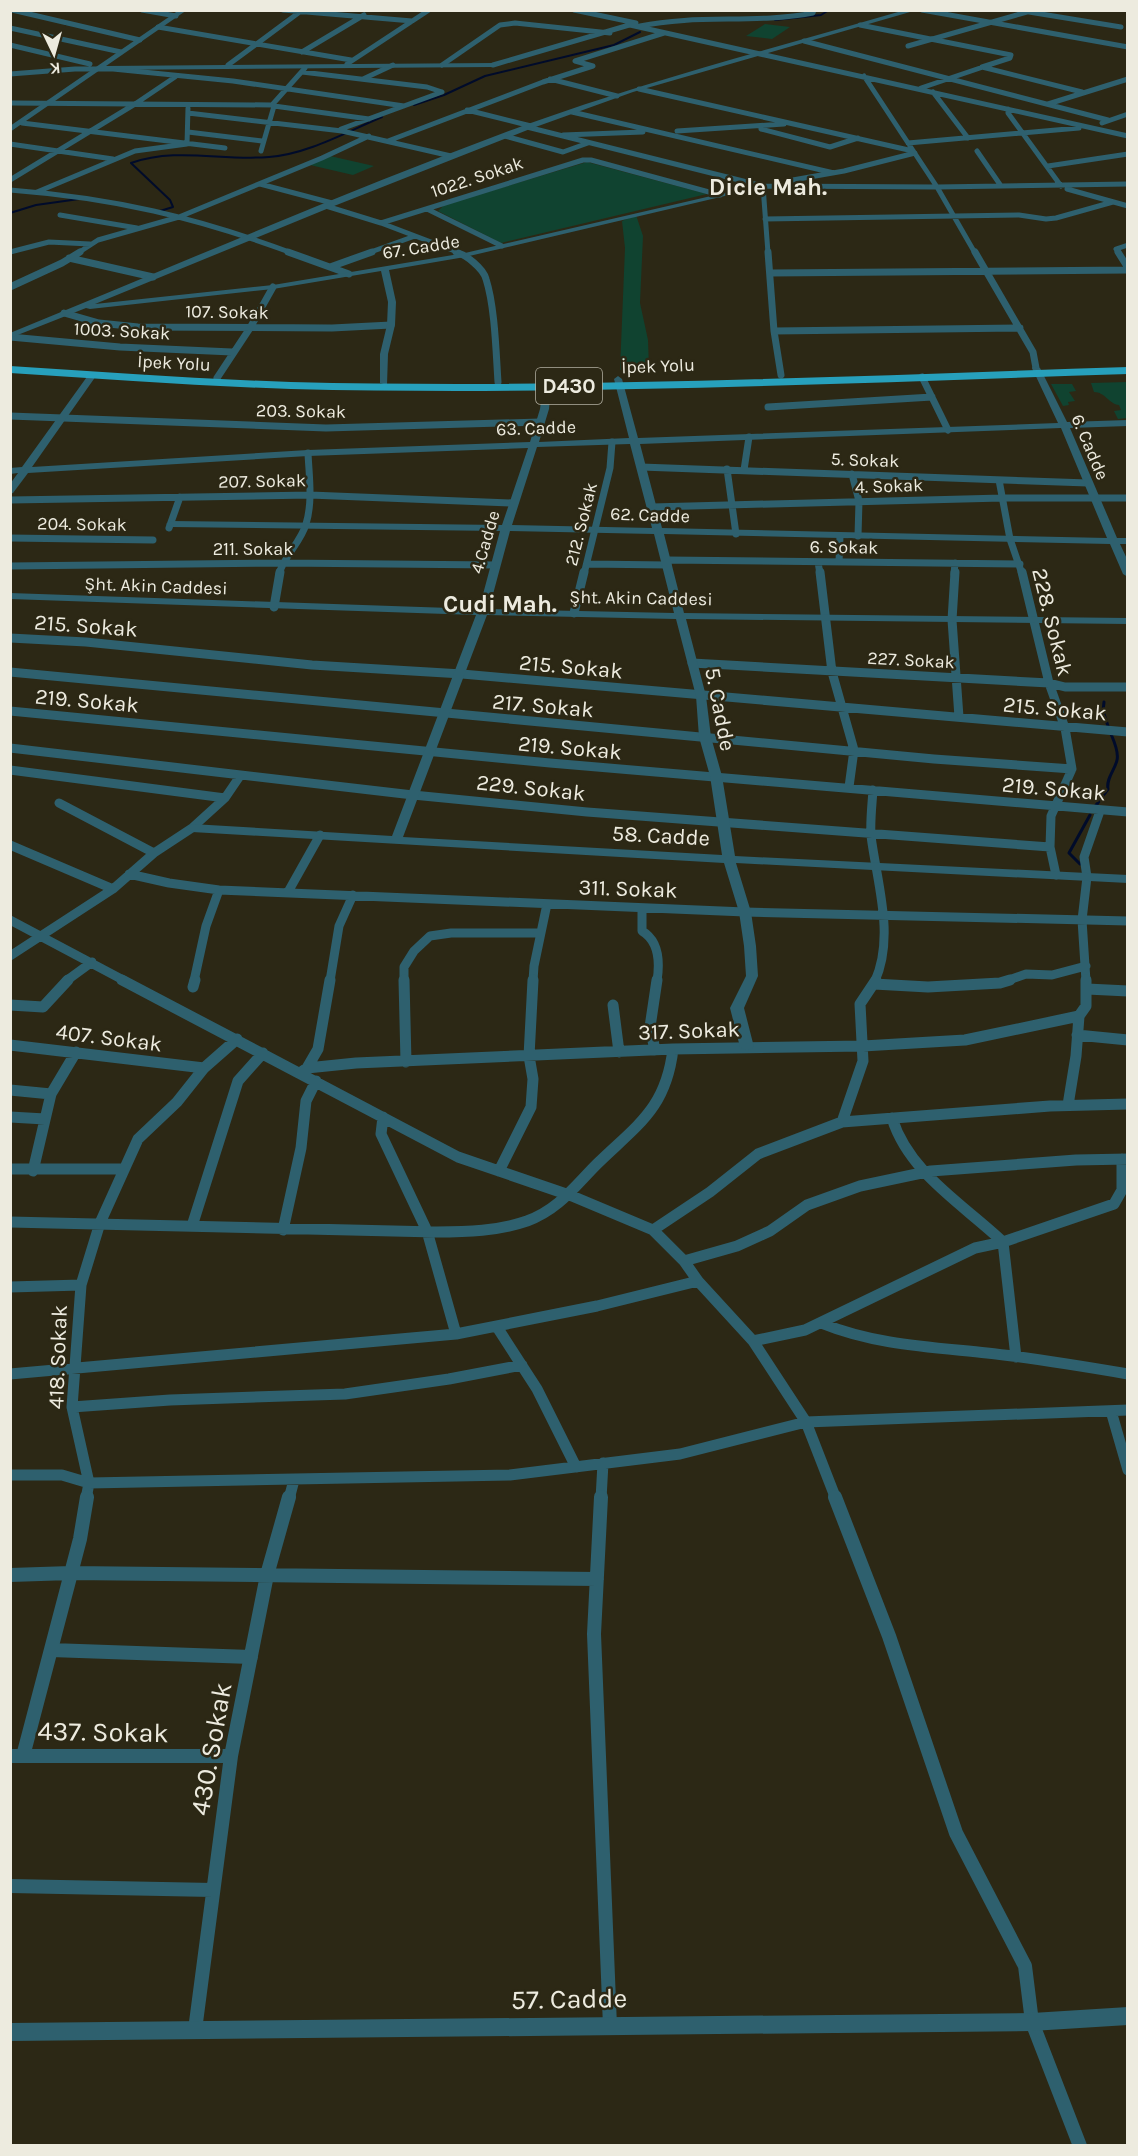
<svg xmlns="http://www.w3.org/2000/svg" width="1138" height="2156" viewBox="0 0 1138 2156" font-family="Karla,sans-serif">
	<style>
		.green { fill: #104330 }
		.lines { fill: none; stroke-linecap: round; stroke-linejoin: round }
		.stream-far1 { stroke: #000b2a; stroke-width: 2 }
		.stream { stroke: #000b2a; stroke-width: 3 }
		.minor-far4 { stroke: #2e606e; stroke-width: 5 }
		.minor-far3 { stroke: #2e606e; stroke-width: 7 }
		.minor-far2 { stroke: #2e606e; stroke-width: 9 }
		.minor-far1 { stroke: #2e606e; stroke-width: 11 }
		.minor { stroke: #2e606e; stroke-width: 14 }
		.tertiary { fill: #2e606e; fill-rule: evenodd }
		.trunk { fill: #27a0bc; fill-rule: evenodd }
		.labels { text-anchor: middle; stroke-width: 5; stroke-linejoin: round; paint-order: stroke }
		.far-street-label { font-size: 18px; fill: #edebdf; stroke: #2c2815 }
		.shield { fill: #2c2815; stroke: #b3b0a2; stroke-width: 1.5 }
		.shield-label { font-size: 21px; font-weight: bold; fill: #edebdf }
		.street-label { font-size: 22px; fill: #edebdf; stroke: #2c2815 }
		.far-district-label { font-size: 24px; font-weight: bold; fill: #edebdf; stroke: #2c2815 }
		.near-street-label { font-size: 27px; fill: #edebdf; stroke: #2c2815 }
	</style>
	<rect width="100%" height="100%" fill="#2c2815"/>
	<path class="green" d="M765,24l25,3 -18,12 -26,-3z
		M330,156l44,10 -21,9 -43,-10z
		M587,162l120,32 -206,49 -63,-32 6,-6z
		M636,215l7,21 -3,67 8,37 1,28 -29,2 5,-122 -3,-27z
		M1127,382v36l-9,1 -4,-8 7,-1 -2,-5c-10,-1 -14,-13 -25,-13l-3,-9z
		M1051,384h21l4,7 -7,1 6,9 -7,1 1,3 -6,1z"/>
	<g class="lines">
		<path class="stream-far1" d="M775,20l46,-5 8,-5
			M414,105l30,-10 41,-19 129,-31 26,-13
			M160,211l13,-4 -3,-7 -39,-37c46,-16 90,-2 138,-6 39,-3 77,-25 113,-40
			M10,213l26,-8 43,-6"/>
		<path class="stream" d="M1104,702l-1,9 6,18
			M1094,808l14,-19c-2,-11 7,-19 9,-29 2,-8 -3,-19 -6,-26
			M1080,864l-11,-11 21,-38"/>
		<path class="minor-far4" d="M12,10l128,30
			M142,10l34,6
			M283,10l129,11
			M574,10l62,13
			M922,10l206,37
			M1029,12l92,15
			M630,25l498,111
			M860,25l151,30 -1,3 -28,9 100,25
			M640,26c57,-12 116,-2 173,-13l1,-3
			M158,27l193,33
			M10,28l111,24
			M804,41l304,79
			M10,45l80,19
			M908,46l126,-36
			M302,52l62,-37
			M347,64l82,-54
			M228,65l73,-54
			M442,65l58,-40 15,-2 95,10
			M493,65l143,-42
			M302,72l125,15 15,5
			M10,74l65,-5h38l120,12 171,25
			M864,76l73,111 38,66
			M363,79l30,-14
			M550,79l67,17
			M921,88l62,-21
			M639,89l274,62
			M933,92l35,46
			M10,103l262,2
			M1048,104l80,-25
			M274,106l95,13
			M1008,109v4l53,73
			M467,110l64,16
			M572,112l262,61
			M188,113l154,18 109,25
			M22,123l203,25
			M1102,123l26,-9
			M527,127l236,59 174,1 191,-3
			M341,129l101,-37
			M761,129l69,18 28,-9
			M677,131l107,-7
			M188,132l74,9
			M563,135l80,-3
			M505,136l58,16 25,-9
			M388,141l155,-59 50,-16 -18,-5 89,-28
			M908,143l171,-15
			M10,144l103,15
			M261,151l13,-45 -2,-1 33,-37
			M977,151l24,35
			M1048,166l80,-12
			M10,180l125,-76 40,-27
			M787,181l57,-10 71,-18
			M260,184l72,19
			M763,186l5,67
			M1067,189l61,17
			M10,190c104,8 185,27 282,63
			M37,192l98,-41 52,-7 1,-36
			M326,206l55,17 79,30
			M427,209l75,37
			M60,215l77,13
			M765,219l254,-4 27,4 10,-1 57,-16
			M381,223l202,-63h8l129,35
			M10,252l39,-10 41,2
			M78,253l20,-13 81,-23 143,-59 47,-22
			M368,253l47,-17
			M1119,253l-3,-4 12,-4"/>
		<path class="minor-far3" d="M288,252l61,22
			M456,252c10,3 27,16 30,27 9,28 10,74 12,103
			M768,252l6,79 7,44
			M975,252l58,100 3,16
			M1118,252l10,16
			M69,258l84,19
			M330,267l42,-15
			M770,273l358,-3
			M10,287l52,-24 18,-11
			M64,313l35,10 39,4 194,1 59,-3
			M774,331l246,-3
			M10,337l110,10 112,5
			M922,377l26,53
			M217,378l33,-50 23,-41
			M768,407l164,-10
			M10,416l316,12 214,-6
			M641,467l447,16
			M727,469l9,65
			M744,470l5,-33
			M852,474l7,27 -1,35
			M999,480l11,59 12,35
			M10,500l300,-5 203,8
			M652,507l350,-9h126
			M169,528l11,-31
			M10,538l143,2
			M667,560l353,4
			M818,562l2,12
			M839,562l1,-26
			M587,564l81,1
			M10,566l272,-3 213,2
			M279,574c5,-18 22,-32 27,-50 7,-23 3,-48 2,-71
			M584,574l26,-106 2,-26
			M954,574l1,-11"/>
		<path class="minor-far2" d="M820,572l12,100 22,78 -5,37
			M955,572l-3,48 7,97
			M1022,572l27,111 16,45 7,41 -21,47 -1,31 6,28
			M274,607l6,-35
			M574,613l10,-41
			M10,638l76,4 226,23 150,9 666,58
			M692,663l357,20 16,4h63
			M10,672l924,87 138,10
			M10,711l540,52 578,49
			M10,748l403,47 174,17 463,35
			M10,770l215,28
			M873,790c-1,15 -3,31 -2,46 6,47 24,100 4,145
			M59,803l95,50
			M10,845l103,44
			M129,874l40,9 50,7 526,22 383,9
			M288,892l32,-57
			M642,908v23c17,10 18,31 15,50
			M10,920l115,61
			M10,956l103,-67 41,-36 38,-25 33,-30 15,-22
			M66,981l26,-19
			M194,981l12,-55 13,-36
			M330,981l9,-55 14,-31
			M404,981v-14l10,-16 16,-15 21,-3h90
			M533,981l1,-15 13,-62
			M1006,981l20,-7 26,1 34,-9
			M1086,981l-4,-61 5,-43 -3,-20 16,-46"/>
		<path class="minor-far1" d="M122,980l336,177 114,39 81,34 31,31 14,20 55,60 53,81 30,77
			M404,980l2,82
			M874,984l54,3 72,-4 10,-3
			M193,987l2,-7
			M1087,989l41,2
			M10,1005l33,2 25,-27
			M613,1005l6,47
			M1077,1035l51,5
			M10,1045l194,23
			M655,1050l-5,-23 7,-47
			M307,1068l11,-19 12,-69
			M300,1073l7,-5 49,-5 317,-14 190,-3 102,-6 114,-24
			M10,1090l41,4
			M1068,1105l8,-49 3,-40 7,-10v-26
			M10,1117l35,2
			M383,1117l-2,17 46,97 29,103
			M892,1118c17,55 71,86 111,124l13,115
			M842,1122l21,-61 -3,-57 16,-24
			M10,1169h113
			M33,1171l18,-77 25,-42
			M499,1171l32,-64 2,-28 -4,-23 4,-76
			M10,1222l426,10c31,0 62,-1 91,-11 32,-12 47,-34 70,-57 40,-39 69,-55 76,-115
			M192,1226l46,-145 25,-28
			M283,1230l18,-82 5,-47 10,-20
			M653,1230l57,-38 48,-38 84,-32 208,-16 78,-2
			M684,1261l53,-15 33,-15 37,-26 53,-19 71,-15 145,-11 52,-1
			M10,1287l71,-2
			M821,1323c54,22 109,24 166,30 47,5 94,13 141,21
			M497,1327l40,62 39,78
			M753,1341l52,-11 170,-82 28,-6 111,-38 8,-14v-31
			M10,1374l446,-40 141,-28 101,-25
			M72,1407l98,-7 175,-6 104,-15 73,-14
			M1111,1411l17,59
			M10,1475h52l27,8 421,-8 170,-21 126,-32 322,-12
			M86,1499l3,-16 -17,-76 9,-122 19,-62 38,-84 39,-37 27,-34 33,-29
			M289,1499l5,-19
			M601,1499l2,-36"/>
		<path class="minor" d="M601,1497l-7,137 16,392
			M835,1497l54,139 67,197 69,133 7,56 48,124
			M10,1575l61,-2 526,6
			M51,1650l200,7
			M10,1756h221
			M23,1756l57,-217 7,-42
			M10,1886l203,4
			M195,2030l36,-274 36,-181 22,-78"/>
		<path class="tertiary" d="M179,10h8l-81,56 387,-3 3,2 -3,2 -393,3 -90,62v-6z
			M905,10h12l-284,82 -103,37 -201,79 -234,96 178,-19 192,-32 298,-69 4,2 -302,71 -76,13 7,32 -1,23 -7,29 -1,31 -7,-2v-29l7,-29 1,-23 -7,-31 -108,18 -183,20 -4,-1 -76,30v-5c171,-70 342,-144 515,-208 125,-45 253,-78 380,-115z
			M1033,366l7,2 27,54 61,-2v6l-58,2 47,110h11v6h-8l8,17v16l-5,-3 -13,-30 -446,-10 20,79 444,5v6l-442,-5 20,77 5,41 11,39 13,80 393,19v8l-392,-20 15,49 5,34 2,30 -14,32 10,39 -7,4 -7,-4 -10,-39 16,-32 -2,-30 -5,-34 -15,-49 -532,-31 -6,-4 6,-4 200,12 84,-221 -466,-16v-6l469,16 21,-78 -329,-4 -5,-3 5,-3 331,4 26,-77 -220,8 -280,17 -15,20 -3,1v-10l8,-11 -8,1v-6l12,-1 67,-93 3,-1 4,3 -64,91 276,-17 222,-8 10,-33 3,-23 4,-3 4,3 -2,23 -10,33 90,-4 -15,-59 4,-3 4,3 16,59 420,-15 -26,-55zM1061,428l46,110 -445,-10 -22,-84zM630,444l22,84 -140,-3 25,-78zM510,531l144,3 20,79 -185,-4zM487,615l189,4 20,77 3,41 11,39 12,79 -319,-18z
			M1128,2007v18l-96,6 -1022,10v-18l1022,-10z"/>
		<path class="trunk" d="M10,366c94,6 187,13 281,16 279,7 558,-6 837,-15v7c-279,9 -558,22 -837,15 -94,-3 -187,-10 -281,-16z"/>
	</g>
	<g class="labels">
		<g class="far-street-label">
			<text transform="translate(477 177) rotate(-18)" y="6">1022. Sokak</text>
			<text transform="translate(421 247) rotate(-9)" y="6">67. Cadde</text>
			<text transform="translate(227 312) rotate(1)" y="6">107. Sokak</text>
			<text transform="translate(122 331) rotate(3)" y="6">1003. Sokak</text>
			<text transform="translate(174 363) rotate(3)" y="6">İpek Yolu</text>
			<text transform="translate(658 366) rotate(-2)" y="6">İpek Yolu</text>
			<text transform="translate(301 411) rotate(1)" y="6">203. Sokak</text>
			<text transform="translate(536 428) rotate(-2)" y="6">63. Cadde</text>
			<text transform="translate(1090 447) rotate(67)" y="6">6. Cadde</text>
			<text transform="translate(865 460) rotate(2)" y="6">5. Sokak</text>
			<text transform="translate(262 481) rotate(-1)" y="6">207. Sokak</text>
			<text transform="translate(889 486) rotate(-2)" y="6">4. Sokak</text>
			<text transform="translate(650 515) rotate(2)" y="6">62. Cadde</text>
			<text transform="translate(82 524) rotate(1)" y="6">204. Sokak</text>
			<text transform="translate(581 524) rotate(-76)" y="6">212. Sokak</text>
			<text transform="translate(485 542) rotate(-74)" y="6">4.Cadde</text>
			<text transform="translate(844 547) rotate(1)" y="6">6. Sokak</text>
			<text x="253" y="555">211. Sokak</text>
			<text transform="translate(156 586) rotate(2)" y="6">Şht. Akin Caddesi</text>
			<text transform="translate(641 598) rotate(1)" y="6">Şht. Akin Caddesi</text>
			<text transform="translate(911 660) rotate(3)" y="6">227. Sokak</text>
		</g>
		<rect class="shield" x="536" y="368" width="66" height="36" rx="4.5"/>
		<g class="shield-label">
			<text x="569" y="393">D430</text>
		</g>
		<g class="street-label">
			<text transform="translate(1053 622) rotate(76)" y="8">228. Sokak</text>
			<text transform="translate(86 625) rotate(4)" y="8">215. Sokak</text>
			<text transform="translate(571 666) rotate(5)" y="8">215. Sokak</text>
			<text transform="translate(87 700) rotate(5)" y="8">219. Sokak</text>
			<text transform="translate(543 705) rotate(5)" y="8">217. Sokak</text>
			<text transform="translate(1055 708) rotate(5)" y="8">215. Sokak</text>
			<text transform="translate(721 709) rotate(79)" y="8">5. Cadde</text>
			<text transform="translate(570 747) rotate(5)" y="8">219. Sokak</text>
			<text transform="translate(531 787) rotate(6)" y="8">229. Sokak</text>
			<text transform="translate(1054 788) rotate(5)" y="8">219. Sokak</text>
			<text transform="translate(661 835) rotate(3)" y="8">58. Cadde</text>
			<text transform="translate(628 888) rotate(2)" y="8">311. Sokak</text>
			<text transform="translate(689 1030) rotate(-2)" y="8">317. Sokak</text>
			<text transform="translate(109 1037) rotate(7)" y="8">407. Sokak</text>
			<text transform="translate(57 1357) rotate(-88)" y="8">418. Sokak</text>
		</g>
		<g class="far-district-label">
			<text x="768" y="195">Dicle Mah.</text>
			<text x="500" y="612">Cudi Mah.</text>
		</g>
		<g class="near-street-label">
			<text transform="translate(103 1732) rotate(1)" y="9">437. Sokak</text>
			<text transform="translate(211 1749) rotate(-80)" y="9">430. Sokak</text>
			<text transform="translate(569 1999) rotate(-1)" y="9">57. Cadde</text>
		</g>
	</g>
	<rect width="1138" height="2156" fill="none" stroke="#edebdf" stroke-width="24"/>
	<g transform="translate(54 54) rotate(175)" stroke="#2c2815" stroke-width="4.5" paint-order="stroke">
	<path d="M0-4.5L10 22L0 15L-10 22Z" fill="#edebdf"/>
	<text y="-9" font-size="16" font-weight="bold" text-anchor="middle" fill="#edebdf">K</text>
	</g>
</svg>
